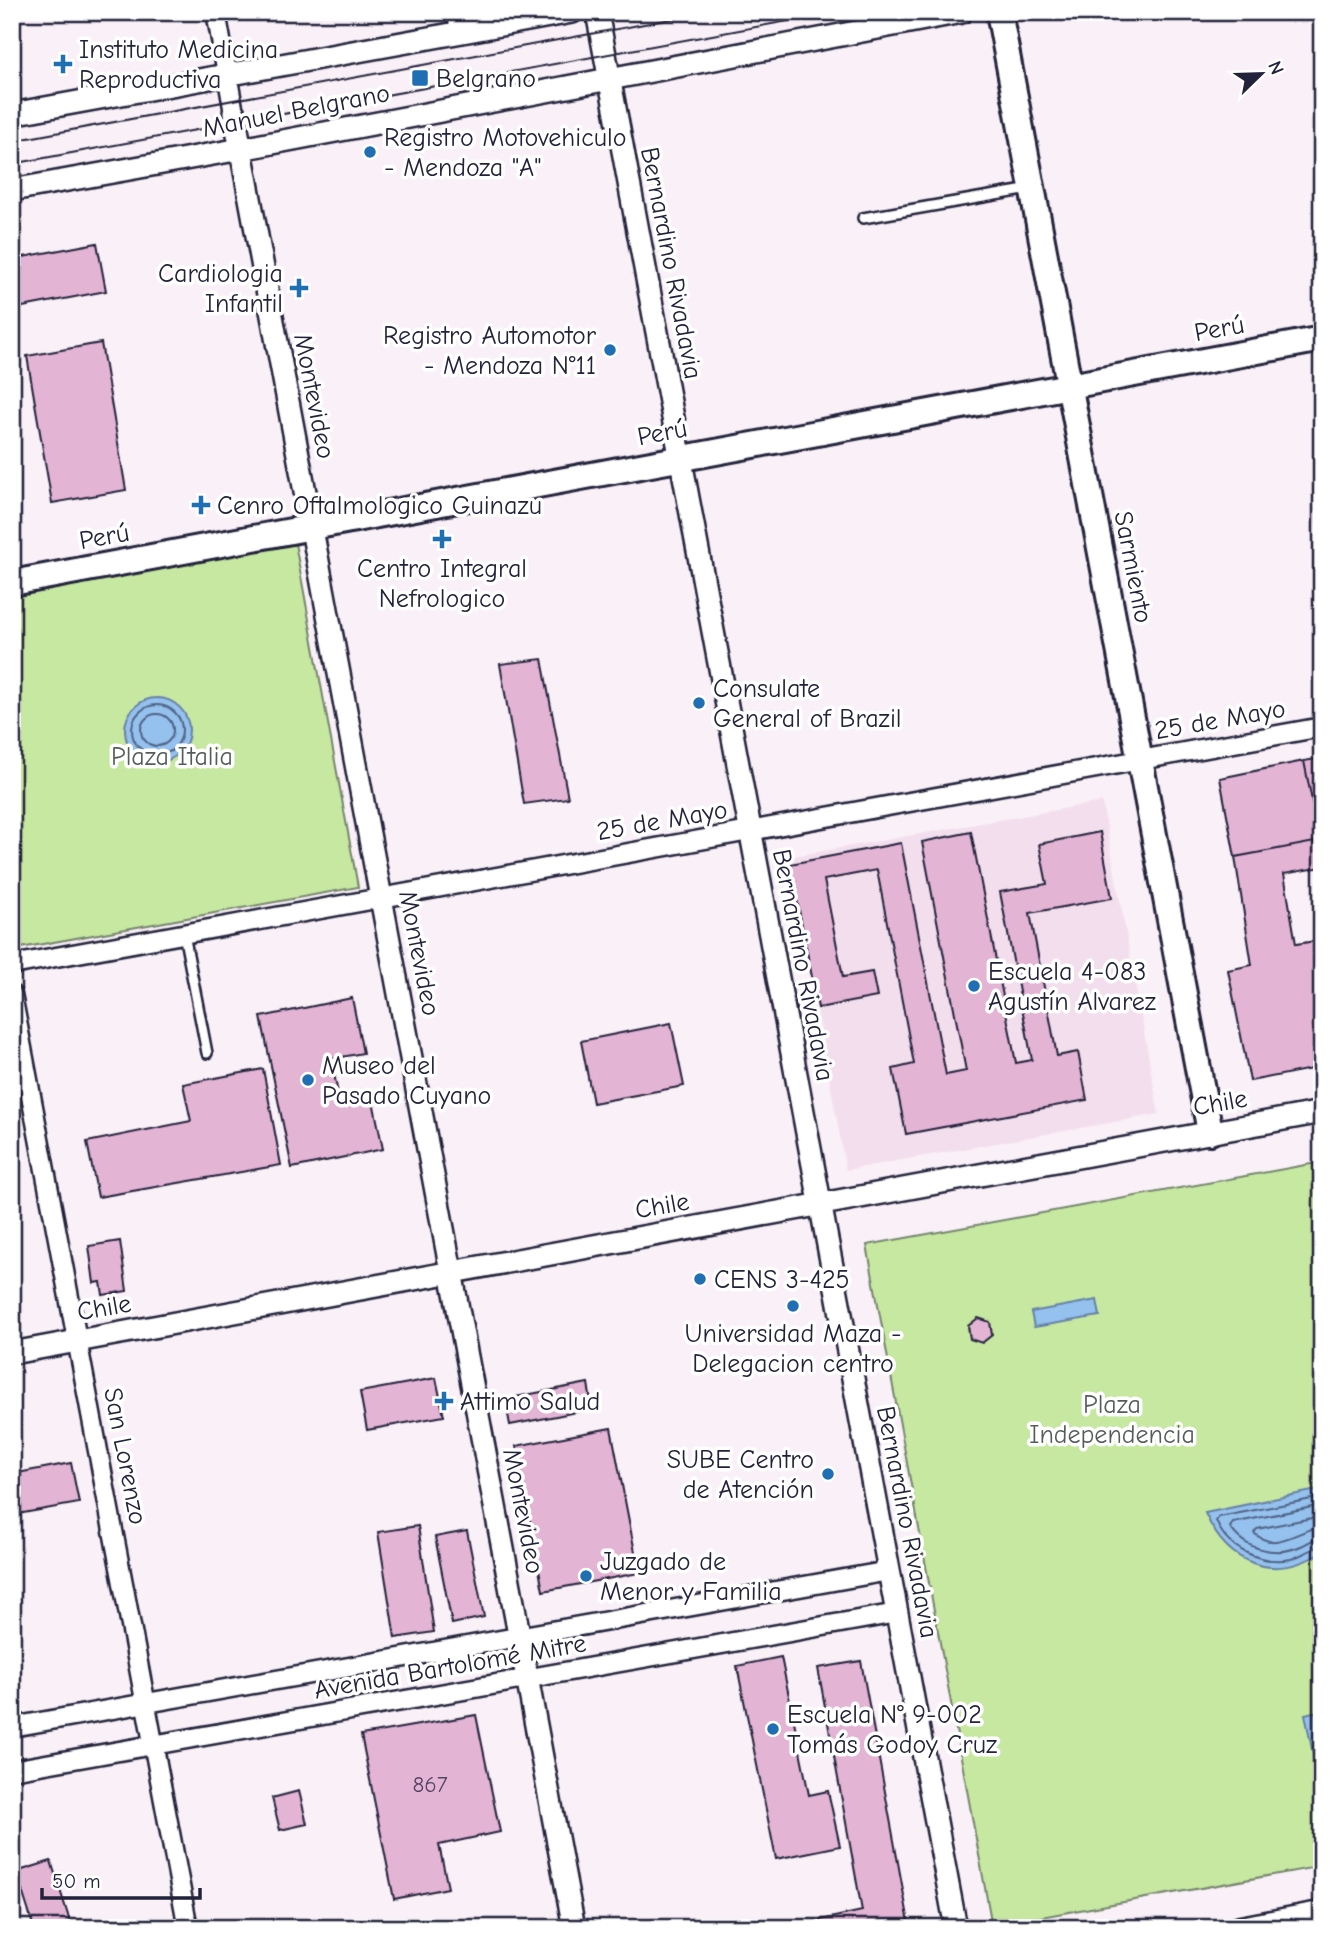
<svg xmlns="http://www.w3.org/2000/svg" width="1334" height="1940" viewBox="0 0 1334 1940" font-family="'Comic Neue',sans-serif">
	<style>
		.built { fill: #f3deed }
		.green { fill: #c7e8a0; stroke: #74856e; stroke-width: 2 }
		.water { fill: #94c1ee; stroke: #6681a6; stroke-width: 2 }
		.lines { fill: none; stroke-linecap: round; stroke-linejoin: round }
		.shore { stroke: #506283; stroke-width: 2 }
		.building { fill: #e4b4d5; stroke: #22223b; stroke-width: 2 }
		.service-casing { stroke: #22223b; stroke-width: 14 }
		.minor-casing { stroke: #22223b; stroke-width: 23 }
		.tertiary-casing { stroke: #22223b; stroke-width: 26 }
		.secondary-casing { stroke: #22223b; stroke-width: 30 }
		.service { stroke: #fff; stroke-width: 9 }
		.minor { stroke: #fff; stroke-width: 18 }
		.tertiary { stroke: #fff; stroke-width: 21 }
		.secondary { stroke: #fff; stroke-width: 24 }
		.tram { stroke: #22223b; stroke-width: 2 }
		.poi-dot { fill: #1f6fb2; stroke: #fff; stroke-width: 2.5 }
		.labels { text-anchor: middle; stroke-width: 7; stroke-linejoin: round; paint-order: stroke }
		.number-label { font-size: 23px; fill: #524662 }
		.poi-label { font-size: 26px; fill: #22223b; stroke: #fff; text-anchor: start }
		.street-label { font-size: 26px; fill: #22223b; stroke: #fff }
		.park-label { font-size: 26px; fill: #545d59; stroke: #fff }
	</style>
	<rect width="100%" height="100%" fill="#faf0f7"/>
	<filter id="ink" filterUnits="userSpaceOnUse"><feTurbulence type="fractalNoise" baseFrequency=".0143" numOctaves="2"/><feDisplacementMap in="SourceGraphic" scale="14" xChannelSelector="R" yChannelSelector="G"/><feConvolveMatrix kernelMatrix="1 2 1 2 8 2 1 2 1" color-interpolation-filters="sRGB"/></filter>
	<g filter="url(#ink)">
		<path class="built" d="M1322,505v56l-10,-54z
			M1102,802l57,312 -313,56 -57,-313z"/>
		<path class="green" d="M294,538l64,349 -343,62 -3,-17v-343z
			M1322,1162v704l-330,60 -125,-681z"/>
		<path class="water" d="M125 730a32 32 0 1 1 64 0a32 32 0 1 1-64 0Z
			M1097,1300l3,16 -66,11 -3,-15z
			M1322,1489v63c-49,31 -95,12 -117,-39z
			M1322,1710v90l-17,-86z"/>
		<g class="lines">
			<path class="shore" d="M132 730a25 25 0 1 1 50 0a25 25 0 1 1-50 0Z
				M141 730a16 16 0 1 1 32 0a16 16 0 1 1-32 0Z
				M1322,1497l-103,20 -3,4c11,28 45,44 75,38 11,-3 20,-11 31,-13
				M1322,1505l-89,18 -3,4c14,23 47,30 71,19 8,-3 12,-8 21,-8
				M1322,1516l-65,13 -3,4c22,21 45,-5 68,-6"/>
		</g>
		<path class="building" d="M97,243l9,48 -94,18v-50z
			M101,343l25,147 -74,13 -25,-147z
			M542,659l26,139 -44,6 -24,-140z
			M1322,758v109l-38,7 12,70 26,-4v127l-72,14 -22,-111 24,-5 -17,-108 85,-16 -16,-80z
			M1304,761l16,80 -85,16 -15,-79z
			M971,832l45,231 16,-3 -32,-168 47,-8 -8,-40 61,-12 12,66 -82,15 27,143 21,-4 9,48 -181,34 -13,-65 21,-5 -37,-194 -53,10 19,97 29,-5 5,25 -59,11 -28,-144 111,-21 45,232 20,-4 -44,-229z
			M352,998l11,55 -32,6 10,49 32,-7 10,48 -91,19 -31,-151z
			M671,1023l13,63 -91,17 -12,-62z
			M263,1069l18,96 -183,32 -11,-55 104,-21 -8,-37z
			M120,1241l7,50 -24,4 -2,-13 -7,1 -5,-37z
			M978,1318l12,4 2,13 -10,8 -12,-4 -2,-13z
			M436,1378l8,38 -77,14 -7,-38z
			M588,1383l4,26 -82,16 -5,-26z
			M611,1428l28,145 -96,18 -27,-145z
			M71,1463l8,40 -67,12v-41z
			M418,1526l16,106 -39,6 -17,-106z
			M467,1531l17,86 -32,7 -17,-87z
			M781,1657l28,138 19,-4 12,55 -64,13 -39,-193z
			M861,1661l49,267h-126l78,-17 -44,-243z
			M476,1715l24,117 -61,13 9,43 -54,11 -33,-164z
			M299,1791l8,33 -27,6 -8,-32z
			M51,1861l21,67h-38l-18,-56z"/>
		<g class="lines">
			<g class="service-casing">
				<path id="service" d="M863,218l167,-29
					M184,934l23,119"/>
			</g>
			<g class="minor-casing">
				<path id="minor" d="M216,12l18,101
					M457,12l3,21
					M12,965l1310,-238
					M12,995l176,933
					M12,1727l877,-156
					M12,1770l885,-157"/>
			</g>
			<g class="tertiary-casing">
				<path id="tertiary" d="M597,12l359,1916
					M234,113l340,1815
					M12,114l560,-102
					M12,190l229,-41 721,-137
					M12,1353l1310,-241
					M1238,1928l84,-16"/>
			</g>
			<g class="secondary-casing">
				<path id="secondary" d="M999,12l211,1120
					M12,583l1310,-244"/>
			</g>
			<use href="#service" class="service"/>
			<use href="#minor" class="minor"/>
			<use href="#tertiary" class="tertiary"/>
			<use href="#secondary" class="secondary"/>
			<path class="tram" d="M12,141l697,-129
				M12,164l825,-152"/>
		</g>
	</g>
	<g class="poi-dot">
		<path d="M59.5 53.5h7v7h7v7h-7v7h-7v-7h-7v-7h7z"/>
		<rect x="411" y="69" width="18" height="18" rx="3.5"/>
		<circle cx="370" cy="152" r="7"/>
		<path d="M295.5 277.5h7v7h7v7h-7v7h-7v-7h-7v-7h7z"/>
		<circle cx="610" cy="350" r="7"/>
		<path d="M197.5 494.5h7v7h7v7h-7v7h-7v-7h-7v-7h7z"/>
		<path d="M438.5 528.5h7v7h7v7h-7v7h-7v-7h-7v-7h7z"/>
		<circle cx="699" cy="703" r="7"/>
		<circle cx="974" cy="986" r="7"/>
		<circle cx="308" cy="1080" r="7"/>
		<circle cx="700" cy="1279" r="7"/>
		<circle cx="793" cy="1306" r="7"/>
		<path d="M440.5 1390.5h7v7h7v7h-7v7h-7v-7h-7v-7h7z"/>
		<circle cx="828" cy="1474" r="7"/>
		<circle cx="586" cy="1576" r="7"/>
		<circle cx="773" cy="1729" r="7"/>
	</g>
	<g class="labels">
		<g class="number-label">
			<text x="430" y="1792">867</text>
		</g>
		<g class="poi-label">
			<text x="79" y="58">Instituto Medicina<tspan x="79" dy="30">Reproductiva</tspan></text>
			<text x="436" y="87">Belgrano</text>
			<text x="384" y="146">Registro Motovehiculo<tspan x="384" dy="30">- Mendoza "A"</tspan></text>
			<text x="283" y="282" text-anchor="end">Cardiologia<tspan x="283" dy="30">Infantil</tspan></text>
			<text x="596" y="344" text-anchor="end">Registro Automotor<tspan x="596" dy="30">- Mendoza N°11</tspan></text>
			<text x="217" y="514">Cenro Oftalmologico Guinazu</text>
			<text x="442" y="577" text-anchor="middle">Centro Integral<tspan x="442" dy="30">Nefrologico</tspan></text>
			<text x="713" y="697">Consulate<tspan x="713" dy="30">General of Brazil</tspan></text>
			<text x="988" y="980">Escuela 4-083<tspan x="988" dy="30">Agustín Alvarez</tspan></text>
			<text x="322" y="1074">Museo del<tspan x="322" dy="30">Pasado Cuyano</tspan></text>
			<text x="714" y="1288">CENS 3-425</text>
			<text x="793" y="1342" text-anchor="middle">Universidad Maza -<tspan x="793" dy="30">Delegacion centro</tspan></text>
			<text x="460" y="1410">Attimo Salud</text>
			<text x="814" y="1468" text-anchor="end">SUBE Centro<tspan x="814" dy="30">de Atención</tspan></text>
			<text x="600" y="1570">Juzgado de<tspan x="600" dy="30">Menor y Familia</tspan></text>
			<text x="787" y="1723">Escuela N° 9-002<tspan x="787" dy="30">Tomás Godoy Cruz</tspan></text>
		</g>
		<g class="street-label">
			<text transform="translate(296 110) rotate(-11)" y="9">Manuel Belgrano</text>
			<text transform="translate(672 263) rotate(79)" y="9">Bernardino Rivadavia</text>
			<text transform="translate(1219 328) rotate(-10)" y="9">Perú</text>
			<text transform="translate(315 396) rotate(79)" y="9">Montevideo</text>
			<text transform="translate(662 432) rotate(-11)" y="9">Perú</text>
			<text transform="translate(104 536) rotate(-10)" y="9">Perú</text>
			<text transform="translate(1134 567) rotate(79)" y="9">Sarmiento</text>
			<text transform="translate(1220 719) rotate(-10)" y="9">25 de Mayo</text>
			<text transform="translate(662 820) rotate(-10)" y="9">25 de Mayo</text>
			<text transform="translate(420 953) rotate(79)" y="9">Montevideo</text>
			<text transform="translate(804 965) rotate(79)" y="9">Bernardino Rivadavia</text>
			<text transform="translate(1220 1102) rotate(-10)" y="9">Chile</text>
			<text transform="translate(662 1205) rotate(-10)" y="9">Chile</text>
			<text transform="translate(104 1307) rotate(-10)" y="9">Chile</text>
			<text transform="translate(126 1456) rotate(79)" y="9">San Lorenzo</text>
			<text transform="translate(524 1511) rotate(79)" y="9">Montevideo</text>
			<text transform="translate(908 1522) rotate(79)" y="9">Bernardino Rivadavia</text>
			<text transform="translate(450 1666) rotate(-10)" y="9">Avenida Bartolomé Mitre</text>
		</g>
		<g class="park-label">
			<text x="172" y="765">Plaza Italia</text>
			<text x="1112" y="1413">Plaza<tspan x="1112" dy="30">Independencia</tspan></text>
		</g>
	</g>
	<rect width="1334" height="1940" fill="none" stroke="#fff" stroke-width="42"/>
	<rect x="21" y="21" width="1292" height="1898" fill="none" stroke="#22223b" stroke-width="2.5" filter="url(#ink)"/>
	<g transform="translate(1261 74) rotate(67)" stroke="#ffffff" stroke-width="5" paint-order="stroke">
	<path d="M0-5L12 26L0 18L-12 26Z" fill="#22223b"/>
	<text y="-10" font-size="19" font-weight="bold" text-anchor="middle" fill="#22223b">N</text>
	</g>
	<path d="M42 1888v10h158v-10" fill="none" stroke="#22223b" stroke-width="3.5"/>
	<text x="52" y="1888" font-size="21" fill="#22223b" stroke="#ffffff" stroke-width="5" paint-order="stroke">50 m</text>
</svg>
